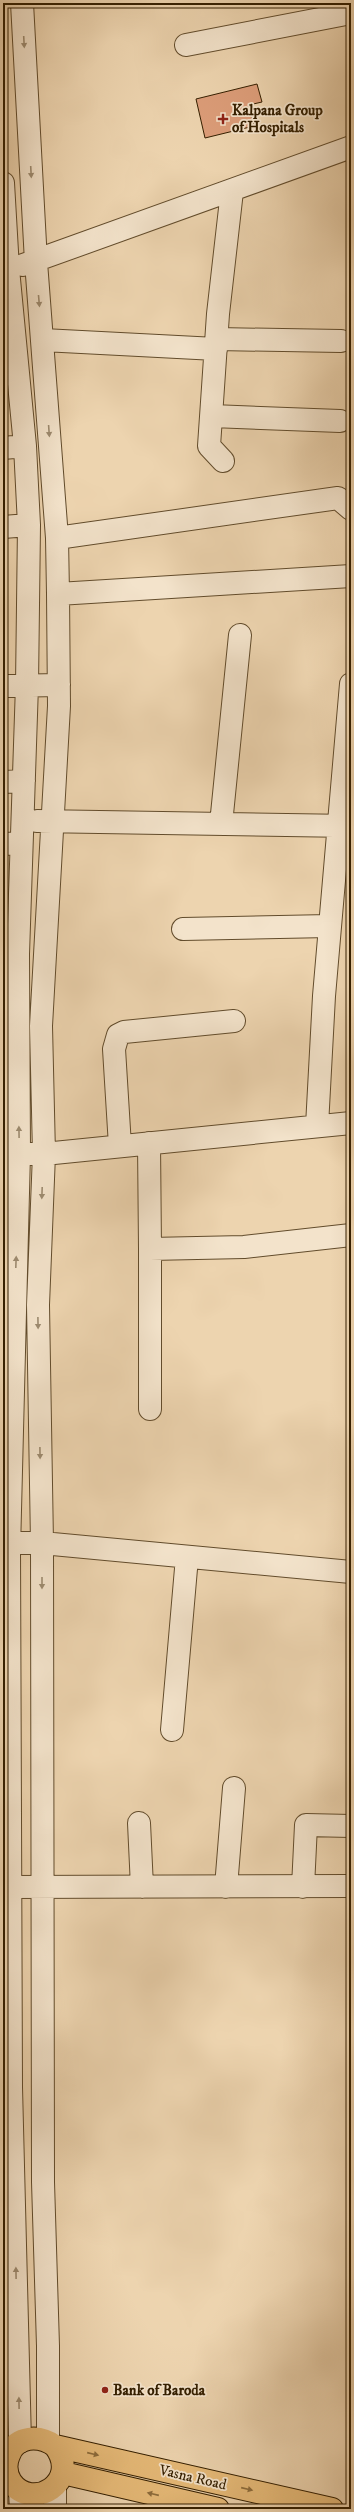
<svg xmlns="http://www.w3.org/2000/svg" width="354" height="2512" viewBox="0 0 354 2512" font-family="'IM FELL DW Pica',serif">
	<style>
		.building { fill: #dc9d79; stroke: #341f00 }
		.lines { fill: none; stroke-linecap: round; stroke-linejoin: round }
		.minor-casing { stroke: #624c2c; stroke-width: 24 }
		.major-casing { stroke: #341f00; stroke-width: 24 }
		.minor { stroke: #f3e3cb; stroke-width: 22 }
		.major { stroke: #e6ba78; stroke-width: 22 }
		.oneway { fill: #9d8b70 }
		.oneway2 { fill: #8d6c3c }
		.poi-dot { fill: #8f2418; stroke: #f3e3cb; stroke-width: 1.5 }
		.labels { text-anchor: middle; stroke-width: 3.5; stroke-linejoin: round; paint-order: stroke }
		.poi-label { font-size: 15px; font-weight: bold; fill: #341f00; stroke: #f3e3cb; text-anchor: start }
		.street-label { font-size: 15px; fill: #341f00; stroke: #f3e3cb }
	</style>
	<rect width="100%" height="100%" fill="#edd4af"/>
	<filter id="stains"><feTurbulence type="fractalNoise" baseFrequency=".005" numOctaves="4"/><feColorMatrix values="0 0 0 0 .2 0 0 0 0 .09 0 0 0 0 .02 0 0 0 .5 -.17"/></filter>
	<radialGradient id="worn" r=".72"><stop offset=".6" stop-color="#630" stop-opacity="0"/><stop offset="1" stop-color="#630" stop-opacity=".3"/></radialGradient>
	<path class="building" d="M257,84l5,18 -13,3 5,21 -49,12 -9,-39z"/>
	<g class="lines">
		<g class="minor-casing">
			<path id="minor" d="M22,3l14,259 21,276 1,56 1,112 -18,320 3,128 -6,151 4,238 1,639 5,164v95
				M186,45l165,-32
				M3,183l5,86 17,177 4,79 -2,160 -9,269 1,199 -10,397 2,537 9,355
				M23,265l328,-118
				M217,339l124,2
				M43,340l173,9
				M212,416l128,5
				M3,448l22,-2
				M223,461l-14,-15 9,-132 14,-123
				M3,527l26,-2
				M57,538l281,-40 13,11
				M58,594l293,-18
				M3,686l56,-1
				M3,782l21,-1
				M37,821l314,5
				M221,824l19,-189
				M3,844l18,-1
				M183,929l146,-3
				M317,1126l7,-130 27,-312
				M149,1143l1,106 94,-2 107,-12
				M120,1146l-6,-97 4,-14 6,-3 110,-11
				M3,1154h41l307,-31
				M150,1409v-160
				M9,1543h33l309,29
				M172,1730l15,-173
				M139,1823l3,64
				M10,1887l341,-1
				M226,1887l8,-99
				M303,1887l3,-62 45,1
				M20,2491l1,18
				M55,2509v-23"/>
		</g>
		<g class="major-casing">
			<path id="major" d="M55,2446c27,36 -23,66 -44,36 -5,-8 -6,-18 -2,-27 7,-20 31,-20 46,-9l277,63
				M63,2473l155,36"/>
		</g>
		<use href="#minor" class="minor"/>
		<use href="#major" class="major"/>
	</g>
	<defs><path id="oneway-solid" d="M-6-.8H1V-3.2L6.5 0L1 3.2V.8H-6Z"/></defs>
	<g class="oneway">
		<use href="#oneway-solid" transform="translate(24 42) rotate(87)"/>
		<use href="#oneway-solid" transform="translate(31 172) rotate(87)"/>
		<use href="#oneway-solid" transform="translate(39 301) rotate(85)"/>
		<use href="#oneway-solid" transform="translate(49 431) rotate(86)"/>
		<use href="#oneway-solid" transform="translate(19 1132) rotate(-91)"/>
		<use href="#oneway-solid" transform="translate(42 1193) rotate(92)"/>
		<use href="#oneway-solid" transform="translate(16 1262) rotate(-88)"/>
		<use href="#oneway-solid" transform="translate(38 1323) rotate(89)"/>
		<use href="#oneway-solid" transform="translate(40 1453) rotate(89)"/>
		<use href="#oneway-solid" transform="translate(42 1583) rotate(90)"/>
		<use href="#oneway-solid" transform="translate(16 2273) rotate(-91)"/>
		<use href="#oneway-solid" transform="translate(19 2403) rotate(-91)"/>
	</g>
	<g class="oneway2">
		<use href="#oneway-solid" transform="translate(93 2454) rotate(13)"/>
		<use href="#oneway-solid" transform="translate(247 2489) rotate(13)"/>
		<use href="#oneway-solid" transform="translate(153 2494) rotate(-167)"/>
	</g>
	<g class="poi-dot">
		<path d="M221 113h4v4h4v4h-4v4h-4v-4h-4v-4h4z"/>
		<circle cx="105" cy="2390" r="4"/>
	</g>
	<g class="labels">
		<g class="poi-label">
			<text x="232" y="115">Kalpana Group<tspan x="232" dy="17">of Hospitals</tspan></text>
			<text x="113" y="2395">Bank of Baroda</text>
		</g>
		<g class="street-label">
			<text transform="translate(193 2477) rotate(13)" y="5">Vasna Road</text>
		</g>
	</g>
	<rect width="354" height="2512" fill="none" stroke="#edd4af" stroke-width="16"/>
	<rect x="4" y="4" width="346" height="2504" fill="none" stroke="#341f00" stroke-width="2"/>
	<rect x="8" y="8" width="338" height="2496" fill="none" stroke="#341f00"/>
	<rect width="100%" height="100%" filter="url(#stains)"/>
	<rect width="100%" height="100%" fill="url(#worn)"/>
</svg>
